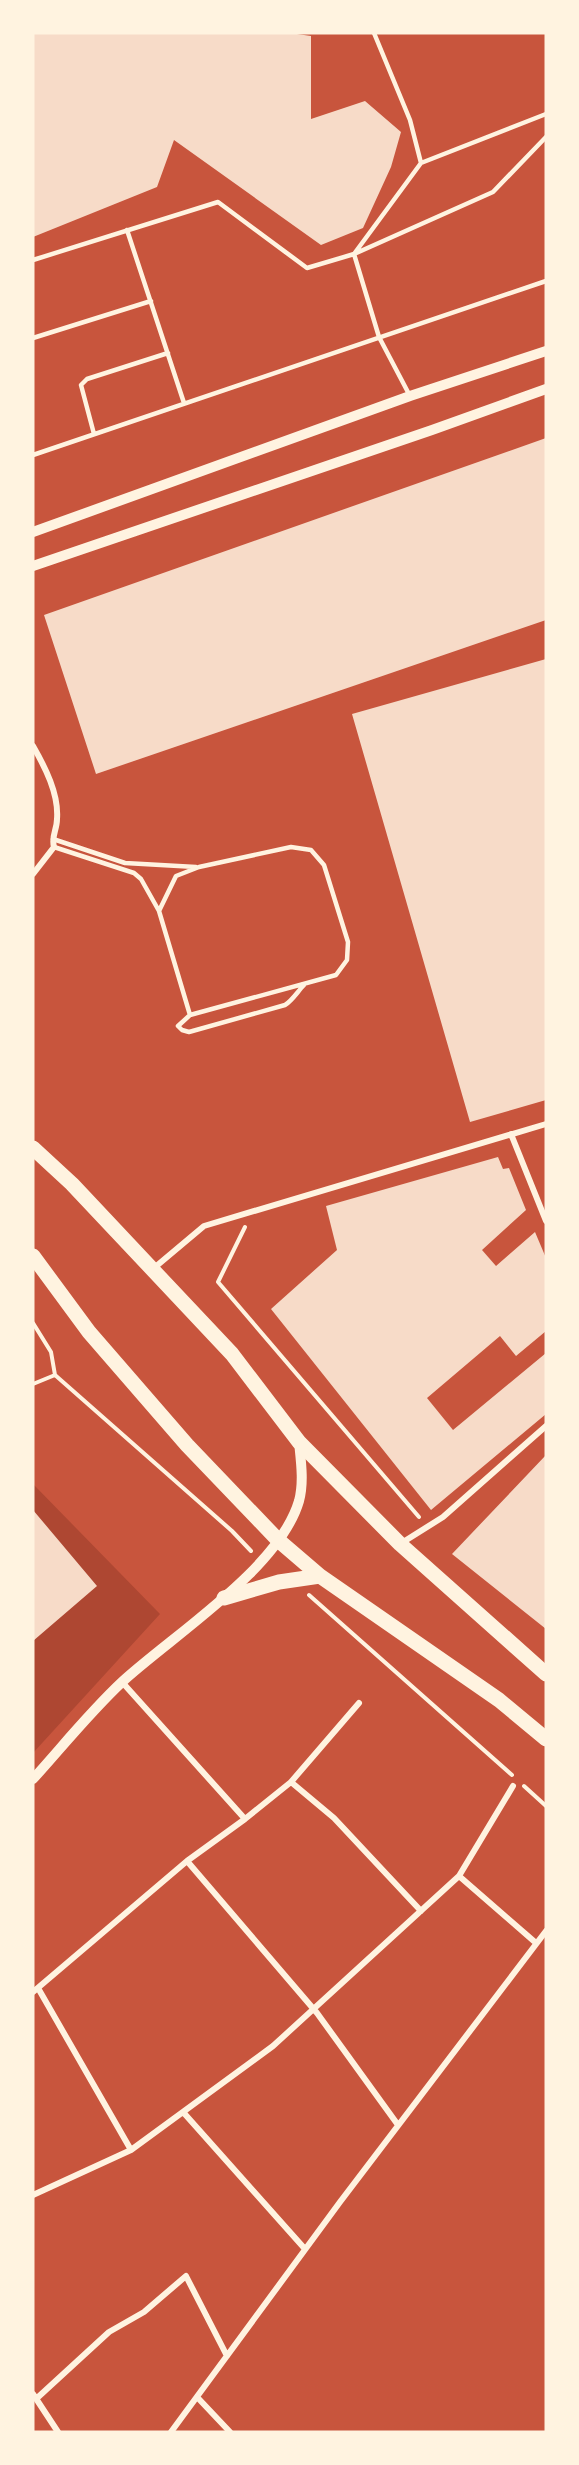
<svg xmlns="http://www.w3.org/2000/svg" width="579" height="2465" viewBox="0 0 579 2465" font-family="'Work Sans',sans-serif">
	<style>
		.green { fill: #ae4732 }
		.building { fill: #f7dbc8 }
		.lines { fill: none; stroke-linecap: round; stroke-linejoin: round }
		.path { stroke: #fff3e0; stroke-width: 4 }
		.service { stroke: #fff3e0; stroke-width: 4.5 }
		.minor { stroke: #fff3e0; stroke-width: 6 }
		.tertiary { stroke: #fff3e0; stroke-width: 10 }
		.primary { stroke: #fff3e0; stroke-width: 15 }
	</style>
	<rect width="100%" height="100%" fill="#c8553d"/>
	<path class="green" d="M33,1484l127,130 -127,139z"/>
	<path class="building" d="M33,33h257l21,3v83l54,-18 36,31 -10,35 -28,61 -42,17 -147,-105 -17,47 -124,50z
		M546,438v182l-450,154 -52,-159z
		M546,659v441l-76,22 -118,-408z
		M498,1157l5,12 6,-1 17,42 -44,40 14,16 39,-34 11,26v73l-30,25 -16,-20 -73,62 26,32 93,-77v61l-115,96 -160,-201 66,-59 -11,-44z
		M546,1455v174l-94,-75z
		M33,1510l64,76 -64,55z"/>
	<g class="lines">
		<path class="path" d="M245,1227l-27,55 201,235
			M33,1323l18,29 4,23 -22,9
			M55,1375l177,156 19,20
			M309,1595l203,180
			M524,1786l22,20"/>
		<path class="service" d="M374,33l36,87 11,43 -67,91 25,83 31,59
			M421,163l125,-49
			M127,230l57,173
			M33,260l185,-58 89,66 47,-14 139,-62 53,-55
			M33,338l118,-37
			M94,434l-13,-49 6,-6 81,-26
			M33,455l513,-174
			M53,839l72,24 71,4
			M54,847l80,26 7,6 18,32
			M190,1015l-31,-104 17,-35 23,-9 92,-20 20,3 13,15 24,77 -1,18 -11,15 -146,40 -12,11 4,4 7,2 96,-27c7,-4 13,-14 19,-20"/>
		<path class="minor" d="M33,746c12,21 26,48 24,73 0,11 -6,17 -3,28l-21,27
			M511,1134l35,87
			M154,1268l50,-42 342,-102
			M400,1544l43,-27 103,-91
			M122,1682l123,137
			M291,1782l43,36 87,93
			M187,1861l130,152 81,112
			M459,1876l77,67
			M38,1988l93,162
			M33,1992l154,-131 58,-42 46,-37 68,-79
			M183,2112l122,137
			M33,2195l98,-45 142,-104 186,-170 54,-90
			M33,2394l25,38
			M197,2397l33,35
			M36,2399l73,-67 35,-20 42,-36 41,80
			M171,2432l169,-230 206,-271"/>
		<path class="tertiary" d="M33,532l377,-136 136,-45
			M33,566l399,-136 114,-41
			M33,1779c29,-32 57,-67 89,-97 51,-47 157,-113 177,-181 5,-19 2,-39 0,-59"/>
		<path class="primary" d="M33,1148l39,36 160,170 67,88 101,102 146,130
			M33,1256l56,76 98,113 91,95 42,36 179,124 47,39
			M224,1598l55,-16 41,-6"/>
	</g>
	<rect width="579" height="2465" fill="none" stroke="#fff3e0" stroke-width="69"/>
</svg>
